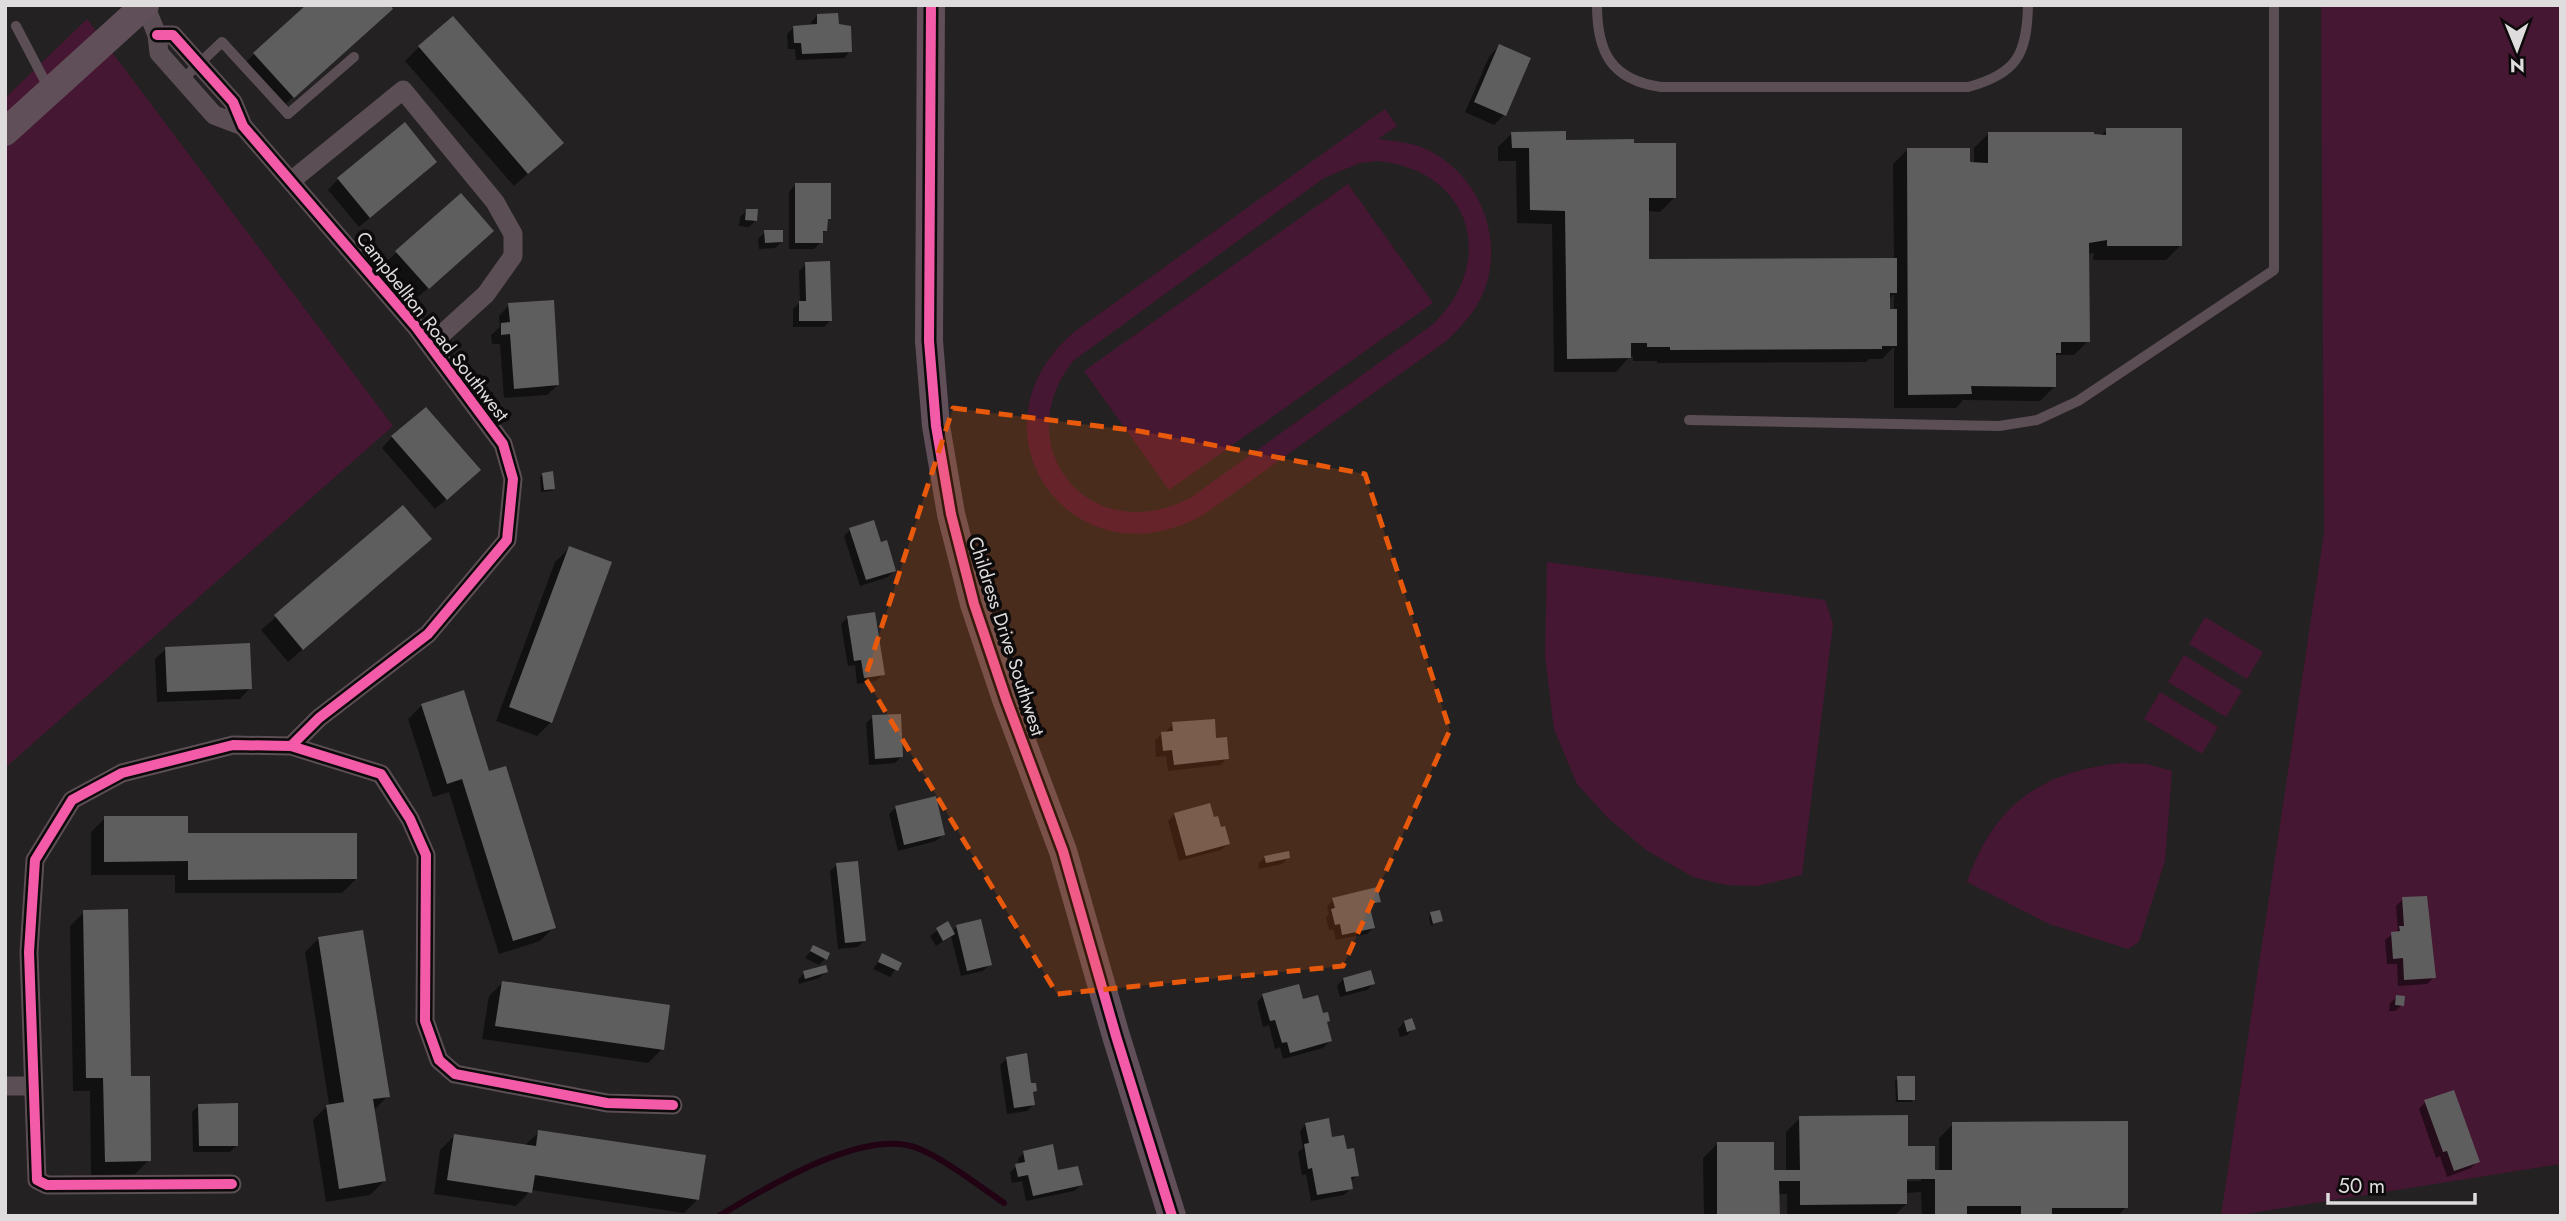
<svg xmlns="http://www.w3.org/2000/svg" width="2566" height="1221" viewBox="0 0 2566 1221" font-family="Jost,sans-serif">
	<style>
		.green { fill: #461732; fill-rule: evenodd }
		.shadow { fill: #0007; fill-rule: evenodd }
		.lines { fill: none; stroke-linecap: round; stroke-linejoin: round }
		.stream { stroke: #210314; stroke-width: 6 }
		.building { fill: #5f5e5e }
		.lane { stroke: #5c4e55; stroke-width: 10 }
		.street { stroke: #5c4e55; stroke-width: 19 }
		.secondary { stroke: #604f58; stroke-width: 28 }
		.cycleway-casing { stroke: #0c0a0b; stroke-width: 15 }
		.cycleway { stroke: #f35aa7; stroke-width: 10 }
		.marked { fill: #e8590c; fill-opacity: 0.2; stroke: #e8590c; stroke-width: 5; stroke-dasharray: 14 9; stroke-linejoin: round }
		.labels { text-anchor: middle; stroke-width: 7; stroke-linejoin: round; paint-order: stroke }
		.street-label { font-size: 19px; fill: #dfdcde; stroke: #0c0a0b }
	</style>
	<rect width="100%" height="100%" fill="#232122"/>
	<path class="green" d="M2321,5h240v1159l-328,52h-12l103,-683z
		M87,19l306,407 -388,342v-670z
		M1385,109l12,17 -19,13c14,2 29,3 43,8 55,22 85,88 63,144 -8,21 -23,36 -39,51l-242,173c-131,73 -243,-85 -129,-183zM1378,161c93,9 121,101 54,164l-242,173c-98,52 -185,-50 -117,-137l251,-183 36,-15z
		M1348,184l85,119 -264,187 -85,-119z
		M1547,562l278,38 8,24 -31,251 -44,11 -32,-1 -33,-8 -47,-27 -38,-32 -31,-34 -23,-55 -9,-73z
		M2205,617l58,35 -16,27 -58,-35z
		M2184,655l58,36 -16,26 -58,-35z
		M2160,692l58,35 -16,27 -58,-35z
		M2120,763l27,1 25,7 -7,90 -26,81 -11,7 -79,-25 -82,-42c27,-77 73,-110 153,-119z"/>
	<path class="shadow" d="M817,16l20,9 13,26 -6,7 -48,2 -1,-11h-7l-1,-15 7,-7 17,-1v-4z
		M380,19l-98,88 -38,-43 10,-10z
		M1499,46l5,69 -10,10 -29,-13 24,-55z
		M419,47l128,110 -33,29 -109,-125z
		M2107,130l73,116 -14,14h-73l1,-7 -7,1 1,87 -14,14h-17l-3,3v29l-14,14 -77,-1 -7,8h-62v-61l-12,12h-13l-3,3 -209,1v-2h-24v-5h-3l-14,16h-62l-2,-148 -35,-1 -1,-62h-18v-14l14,-14 52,9 69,3 41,53 -14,14 -13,-1v50l247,-1 -1,-96 14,-14 67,14v-16l14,-14 112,2zM1894,294v17l-6,-1v-10z
		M425,172l-66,55 -31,-37 10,-11z
		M795,185l34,33 -3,3v9l-5,5v7l-7,7h-25v-57z
		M747,210l9,10 -7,7 -10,-1 1,-9z
		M765,232l17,10 -7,6 -16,1 -1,-10z
		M482,241l-65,57 -31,-36 11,-10z
		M806,264l25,56 -7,7h-31v-18l7,-7 -1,-31z
		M509,305l49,80 -11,10 -43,3 -4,-54h-8l-1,-9 9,-8 -1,-11z
		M392,437l76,44 -33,28 -53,-61z
		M542,475l12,13 -3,3 -10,1 -1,-15z
		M403,507l27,32 -142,123 -27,-32z
		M850,530l30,14 14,26 -6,7 -28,9 -16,-50z
		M569,548l-18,174 -14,14 -41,-15 59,-159z
		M848,617l35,57 -7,7 -19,3 -2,-19 -7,1 -7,-42z
		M166,649l84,39 -10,11 -83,3 -2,-43z
		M422,705l66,68 66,154 -14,14 -41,13 -50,-162 -16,5 -25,-78z
		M873,717l28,40 -6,6 -26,2 -3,-42z
		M1173,724l42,16 12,18 -6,7 -53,6 -2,-15 -10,1 -1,-17 7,-6h4v-3z
		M896,807l47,28 -7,6 -38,10 -9,-37z
		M1175,814l53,30 -7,6 -42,11 -11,-40z
		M105,818l251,61 -14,14h-167v-18h-84v-43z
		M1265,857h24l-7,7 -23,5 -1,-5z
		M837,865l28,75 -7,7 -20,2 -8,-78z
		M2403,899l31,78 -7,7 -29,2 -1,-22h-10l-2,-24 13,-10 -2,-24z
		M1333,900l46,1 -11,8 5,19 -6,6 -31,6 -3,-11 -4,1 -3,-13 3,-3 -2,-8z
		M84,912l65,248 -14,14 -44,1 -1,-84h-17l-3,-165z
		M1431,914l10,7 -10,5 -2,-9z
		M947,923l5,9 5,-6 33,38 -7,7 -22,5 -10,-40 -15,10 -6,-10z
		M319,938l69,158 -15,15 11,70 -14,14 -44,7 -13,-82 16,-16 -24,-152z
		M814,947l11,12 -6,6 -14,-7z
		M883,955l16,9 -9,13 -17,-8z
		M826,972l-7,6 -20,6 -1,-4 6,-7z
		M1343,979l31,4 -7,7 -27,7 -3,-11z
		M503,982l159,67 -14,14 -166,-24 7,-43z
		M1263,996l39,5 26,20 -3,3 5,17 -7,7 -40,11 -3,-12 -5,2 -6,-24 -6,2 -6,-25z
		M2397,997l5,8 -7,6h-6l1,-8z
		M1404,1022l10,6 -7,7 -7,2 -2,-8z
		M1007,1058l28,33 -3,3 1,11 -6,6 -20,3 -7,-49z
		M1898,1078l16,21 -3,3h-15l-1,-21z
		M2425,1102l53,59 -7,7 -24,9 -7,-21 -4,2 -17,-49z
		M199,1105l37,41 -6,6h-37l-1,-40z
		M1800,1118l106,30 27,24h6v-34l14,-14 173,83 -8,9h-196l-1,-24 -15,1v11l-12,12h-107v-22h-9v22h-74l-1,-58 14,-14 55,28h14v-40zM1921,1177v4h-22v-3z
		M1306,1124l39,27 12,24 -7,7 1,6 -7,7 -33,6 -5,-27 -4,1 -4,-23 5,-4 -3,-17z
		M539,1132l159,67 -14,14 -153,-23 -15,16 -82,-12 6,-44 14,-14 70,10z
		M1024,1152l33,20 24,13 -7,6 -48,10 -4,-20 -10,2 -2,-11 9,-7 -1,-6z"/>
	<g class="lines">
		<path class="stream" d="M719,1216c46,-28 145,-89 198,-68 28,11 62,38 87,55"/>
	</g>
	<path class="building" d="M306,5h84l3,4 -99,89 -41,-45z
		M838,13l1,11 12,2 1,26 -50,2 -1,-11h-7l-1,-17 24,-2v-10z
		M453,16l111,127 -36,31 -110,-128z
		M1499,44l32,14 -25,58 -32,-14z
		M405,122l32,40 -67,56 -33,-40z
		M2106,128h76v118h-75v-6l-18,3 1,99h-29v11h-5v34l-85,-1 1,8 -64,1 -1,-247h63v14l18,1v-31h106v2l12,1z
		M1566,131v9l68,-1v4h42v55h-27v61l248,-1v35h-7v16h7v37h-15v3l-212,1v-3h-23v-4h-16v15l-64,1 -2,-148 -35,-1 -1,-62h-17l-1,-16z
		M795,183h36v36h-3l-1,12h-4v12h-28z
		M461,193l33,38 -65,58 -34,-38z
		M746,209h12l-1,12 -12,-1z
		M764,230h19v12l-18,1z
		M830,261l2,60h-33v-20h7l-1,-39z
		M554,300l5,85 -45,4 -4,-55 -9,1v-12l9,-1 -2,-19z
		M426,407l55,63 -34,30 -56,-64z
		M553,471l2,18 -11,1 -2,-17z
		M403,505l29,34 -129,111 -29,-35z
		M874,520l7,22 6,-2 9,31 -30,9 -17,-52z
		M569,546l43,16 -60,161 -43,-16z
		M875,612l10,63 -21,3 -3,-18 -7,1 -7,-45z
		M250,643l2,46 -85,3 -2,-45z
		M464,690l25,81 17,-5 50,162 -43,13 -51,-162 -15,5 -26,-80z
		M901,714l2,43 -28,2 -3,-44z
		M1215,719l1,19 11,-1 2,22 -55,6 -2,-15 -9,1 -2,-19 12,-1 -1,-9z
		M936,796l9,39 -41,10 -9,-39z
		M1210,803l4,14 4,-1 3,11 4,-1 5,18 -44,12 -12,-43z
		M104,816h84v17h169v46l-169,1v-19l-84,1z
		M1289,851l1,7 -24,5 -2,-7z
		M858,861l8,80 -21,2 -9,-80z
		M1377,887l4,15 -12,2 6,24 -33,7 -2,-11 -5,1 -4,-16 4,-1 -3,-10z
		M2427,896l9,82 -32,2 -1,-22 -10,1 -2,-27 9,-1 -1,-5h5l-2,-29z
		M128,909l3,167h19l1,85 -46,1 -2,-84h-17l-3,-168z
		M1440,910l3,11 -10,3 -3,-12z
		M981,919l11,46 -25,6 -11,-46z
		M948,921l7,13 -12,7 -7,-13z
		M363,930l27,167 -17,2 13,82 -47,8 -13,-84 18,-3 -26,-165z
		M813,945l17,8 -3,7 -17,-9z
		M882,953l20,10 -4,8 -20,-9z
		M826,965l2,7 -23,7 -2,-8z
		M1371,970l4,14 -29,8 -3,-14z
		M502,981l168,24 -6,45 -169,-24z
		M1299,984l4,15 15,-4 5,18 5,-1 2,9 -3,1 5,19 -42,12 -3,-11 -5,1 -7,-23 -5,1 -8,-27z
		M2396,995l9,1 -1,10 -9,-1z
		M1412,1018l4,11 -9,3 -3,-11z
		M1027,1053l4,30h5l1,8 -4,1 2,13 -21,3 -8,-51z
		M1897,1076h18v24h-17z
		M2454,1090l26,72 -26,9 -7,-20 -4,1 -19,-52z
		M238,1103v43h-39l-1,-42z
		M1908,1115v31h27v24h17v-48l176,-1v87h-76v8h-31v-10h-54v10h-32v-37h-28v25l-107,1v-24h-21l1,35h-63v-74h57v28h26l-1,-54z
		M1329,1118l3,19 12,-2 3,14 7,-1 5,28 -8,1 2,12 -36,6 -5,-27 -4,1 -4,-25 5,-1 -4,-20z
		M538,1130l168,25 -7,45 -164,-25 -3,18 -85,-13 7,-46 82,12z
		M1053,1144l5,26 20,-4 5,19 -50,11 -5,-21 -10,2 -3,-13 10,-2 -2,-11z"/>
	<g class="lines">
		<path class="lane" d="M1597,5c0,47 14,75 64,82h307c49,-13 59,-33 60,-82
			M16,26l33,63
			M183,79l39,-37 66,72 66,-57
			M1689,420l310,6 38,-6 41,-19 196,-131v-265"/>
		<path class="street" d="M145,5l12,30 2,18 55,62 29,11
			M157,35h16l60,67 10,24 173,201 87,117 10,35 -6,61 -79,94 -109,84 -28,28
			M291,181l112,-91 92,112 18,32v22l-27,38 -56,51
			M5,1086h28
			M232,1184l-185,1 -10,-5 -8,-228 6,-92 37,-60 50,-27 111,-28 58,1 90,28 29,45 16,36 -1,166 14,39 16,14 152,29 66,2"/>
		<path class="secondary" d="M931,5l-2,336 7,85 15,88 23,90 32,95 57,152 53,185 56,180
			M5,132l140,-127"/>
		<g class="cycleway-casing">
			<path id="cycleway" d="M931,5l-2,336 7,85 15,88 23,90 32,95 57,152 53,185 56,180
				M157,35h16l60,67 10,24 173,201 87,117 10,35 -6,61 -79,94 -109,84 -28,28
				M232,1184l-185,1 -10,-5 -8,-228 6,-92 37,-60 50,-27 111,-28 58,1 90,28 29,45 16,36 -1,166 14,39 16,14 152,29 66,2"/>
		</g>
		<use href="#cycleway" class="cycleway"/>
	</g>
	<path class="marked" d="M953,408l186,23 226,43 85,256 -107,236 -286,28 -192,-316z"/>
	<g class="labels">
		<g class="street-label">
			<text transform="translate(433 326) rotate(52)" y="7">Campbellton Road Southwest</text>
			<text transform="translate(1007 636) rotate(72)" y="7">Childress Drive Southwest</text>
		</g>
	</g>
	<rect width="2566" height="1221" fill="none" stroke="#dfdcde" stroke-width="14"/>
	<g transform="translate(2517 49) rotate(179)" stroke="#0c0a0b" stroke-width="5" paint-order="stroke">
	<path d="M0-5L12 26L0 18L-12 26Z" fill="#dfdcde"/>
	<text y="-10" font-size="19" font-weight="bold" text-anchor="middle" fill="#dfdcde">N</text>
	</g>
	<path d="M2328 1193v10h147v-10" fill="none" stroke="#dfdcde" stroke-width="3.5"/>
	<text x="2338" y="1193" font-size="21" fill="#dfdcde" stroke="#0c0a0b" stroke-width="5" paint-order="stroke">50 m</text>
</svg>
